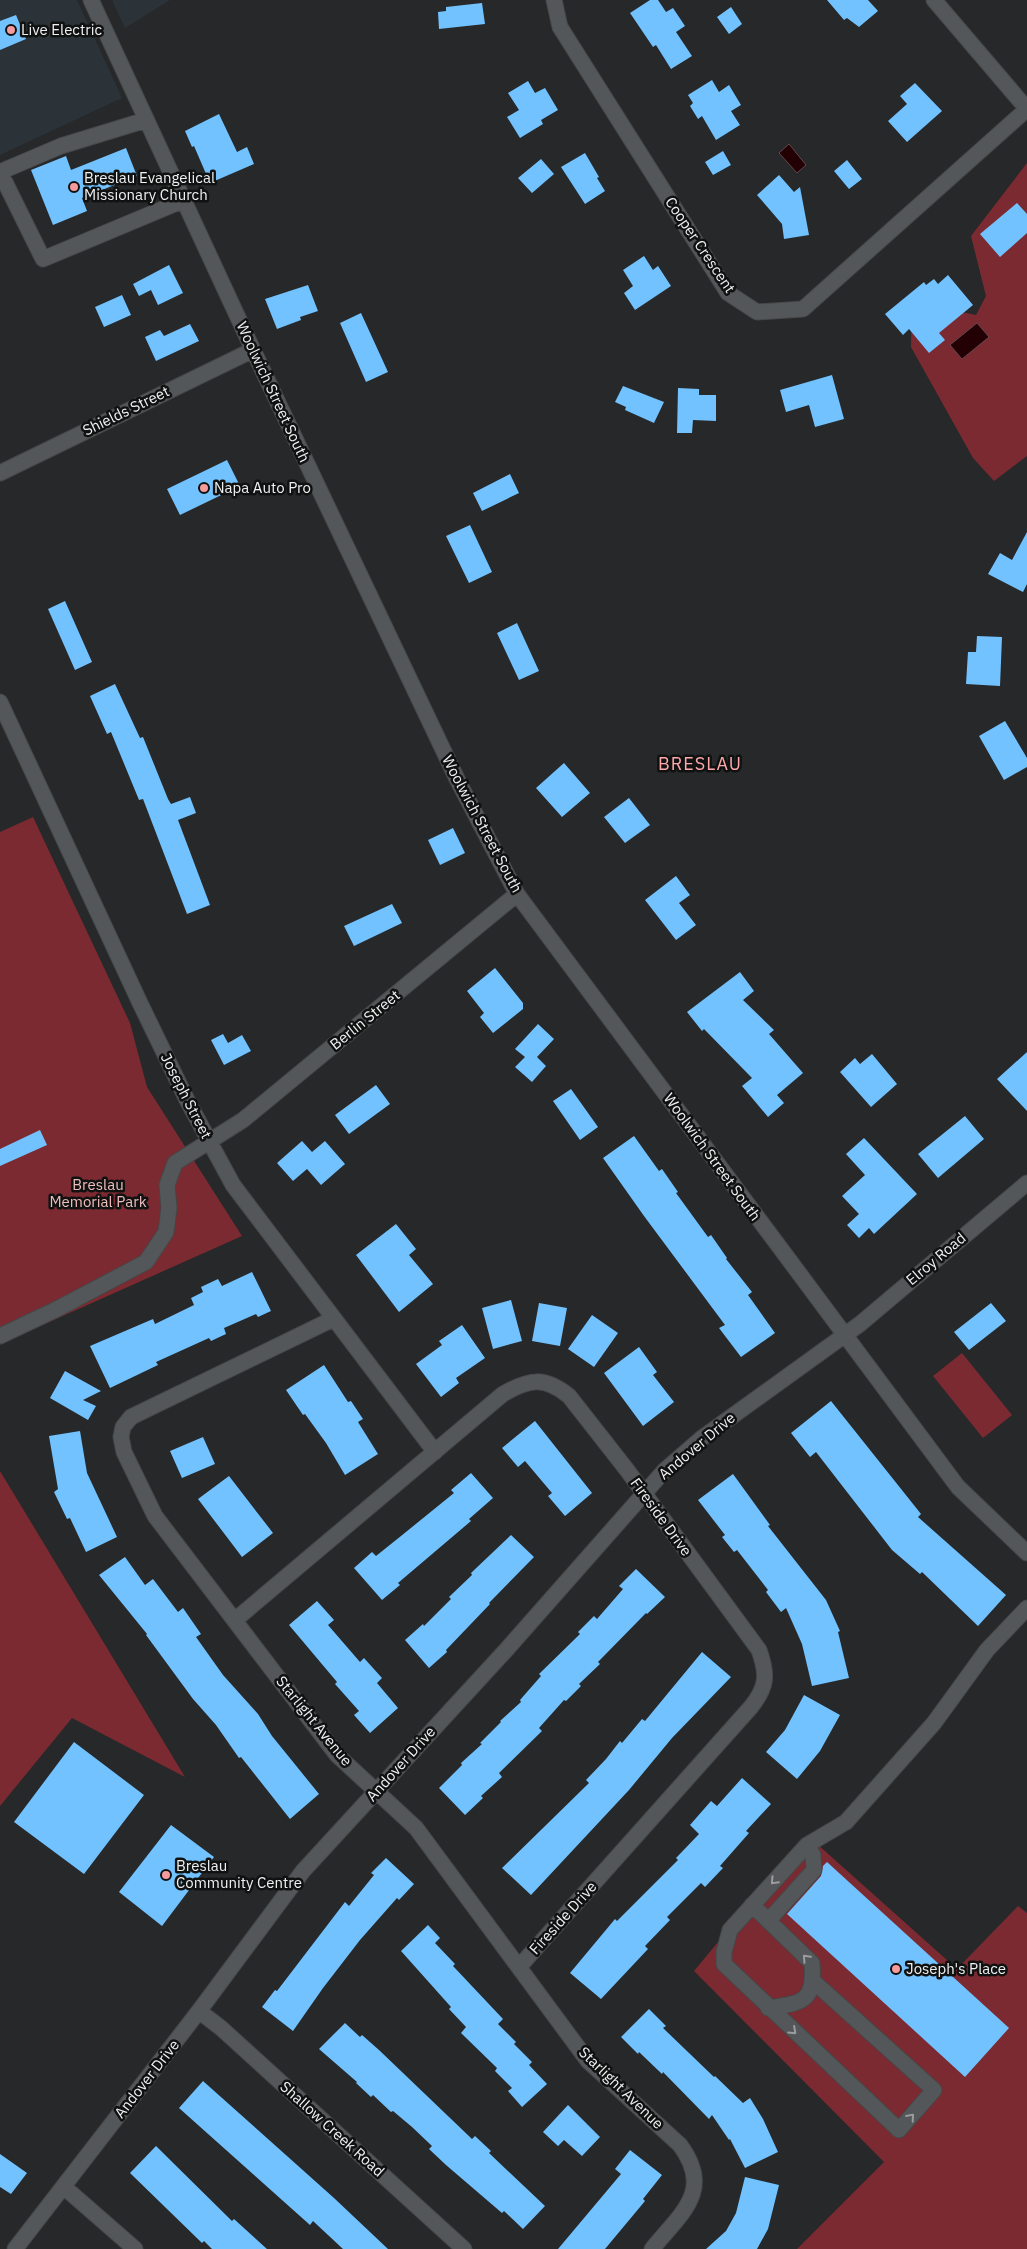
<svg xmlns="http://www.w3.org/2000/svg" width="1027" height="2249" viewBox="0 0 1027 2249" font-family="'IBM Plex Sans',sans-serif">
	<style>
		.built { fill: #2b3339 }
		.green { fill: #7c2a31 }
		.water { fill: #230003; stroke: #60484b }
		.building { fill: #72c2ff }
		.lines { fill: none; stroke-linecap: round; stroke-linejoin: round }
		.minor-casing { stroke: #454748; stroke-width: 17 }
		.minor { stroke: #545759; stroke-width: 15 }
		.oneway { stroke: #9a9c9e }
		.poi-dot { fill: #f59b9d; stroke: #101111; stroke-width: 2 }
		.labels { text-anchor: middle; stroke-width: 5; stroke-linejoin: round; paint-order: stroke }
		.poi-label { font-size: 15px; fill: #eff0f2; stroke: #101111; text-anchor: start }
		.street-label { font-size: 15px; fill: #eff0f2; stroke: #101111 }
		.park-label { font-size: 15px; fill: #f0bdbd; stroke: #101111 }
		.quarter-label { font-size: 18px; letter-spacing: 1px; fill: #fda8aa; stroke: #101111 }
	</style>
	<rect width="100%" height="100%" fill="#26282a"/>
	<path class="built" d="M0,0h77l45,98 -122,57z
		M112,0h58l-45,28z"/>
	<path class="green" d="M1027,163v293l-33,25 -21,-23 -62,-111 1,-45 64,13 10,-19 -15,-60z
		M33,817l97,206 17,64 95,149 -242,108v-512z
		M962,1353l50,62 -29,23 -50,-62z
		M0,1471l185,306 -113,-59 -72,88z
		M807,1835l150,134 61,-63 9,7v336h-230l87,-87 -190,-191z"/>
	<path class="water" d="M789,144l17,21 -9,8 -18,-20z
		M977,323l12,14 -27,22 -12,-14z"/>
	<path class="building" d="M650,0h8l8,12 7,-4 12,18 -9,6 16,24 -21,13 -15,-24 -3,2 -23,-34z
		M827,0h41l10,11 -19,16 -12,-9 -3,2z
		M482,3l3,21 -46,5 -1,-17 8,-1v-4z
		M731,7l11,17 -13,10 -12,-17z
		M16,15l10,24 -26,11v-29z
		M712,80l7,12 10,-7 12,20 -10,6 9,14 -24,15 -14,-24 -4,3 -8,-13 3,-3 -5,-8z
		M528,81l7,12 10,-5 13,22 -17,10 2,4 -23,14 -13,-21 12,-7 -11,-17z
		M915,83l27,28 -35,31 -19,-21 19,-17 -7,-8z
		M219,114l18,38 10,-5 7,17 -44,19 -16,-37 -2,1 -7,-16z
		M126,148l11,28 -55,22 5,13 -34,14 -22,-55 35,-14 5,14z
		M723,151l8,14 -18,10 -8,-13z
		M585,153l14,24 -2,1 8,13 -20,13 -24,-37z
		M541,159l13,15 -22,19 -14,-15z
		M847,160l15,19 -13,10 -15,-18z
		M779,175l15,17 6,-5 9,48 -25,4 -2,-15 -25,-29z
		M1017,203l10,11v19l-27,24 -20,-23z
		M644,256l9,14 5,-4 13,20 -36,24 -11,-17 9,-7 -10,-16z
		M169,265l14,28 -25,12 -7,-15 -12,6 -6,-12z
		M948,275l25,30 -34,28 6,7 -16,13 -20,-24 -6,6 -18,-21 39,-32 2,3 8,-6 4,5z
		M308,285l10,26 -18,6 1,3 -24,9 -12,-30z
		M122,295l9,20 -27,12 -9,-20z
		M361,313l27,59 -22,10 -26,-59z
		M190,324l9,17 -43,20 -11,-24 15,-7 4,6z
		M832,375l12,44 -29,8 -6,-22 -23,7 -6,-22z
		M623,386l41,16 -10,21 -29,-13 1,-3 -11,-5z
		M678,388l21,1v6h17v26l-23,-1 -1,13h-15z
		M227,460l13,26 -60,29 -13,-26z
		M510,474l9,19 -37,18 -9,-18z
		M470,525l22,47 -23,11 -23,-47z
		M1027,532v52l-4,8 -35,-18 12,-21 12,7z
		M65,601l27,61 -17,8 -27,-61z
		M517,623l22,48 -20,9 -22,-47z
		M977,636l25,1 -2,49 -34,-2 2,-32h8z
		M115,684l25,54 3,-1 25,62 3,5 19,-7 6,16 -18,7 32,85 -23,9 -44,-115 -4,1 -28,-68 -4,2 -17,-38z
		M1005,721l22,37v9l-23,13 -25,-44z
		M564,763l26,30 -28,24 -26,-29z
		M629,798l21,27 -25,18 -21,-26z
		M453,828l12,25 -25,12 -12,-25z
		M676,876l14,19 -11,8 17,22 -20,15 -31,-40z
		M392,904l10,19 -48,23 -10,-20z
		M495,968l28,35v6l-30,24 -13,-16 4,-4 -17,-22z
		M740,972l14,19 -11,9 31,30 -5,4 34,39 -26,22 7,8 -16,14 -26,-31 10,-8 -48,-49 -2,2 -15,-19z
		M538,1024l16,15 -17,18 9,9 -14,16 -17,-15 10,-10 -10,-8z
		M223,1034l5,9 14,-8 9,16 -27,14 -13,-25z
		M1027,1052v59l-30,-32z
		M872,1054l25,30 -26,23 -31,-35 15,-14 5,6z
		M376,1085l14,19 -41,30 -14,-19z
		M571,1089l27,38 -18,13 -27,-39z
		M965,1116l19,23 -46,39 -20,-24z
		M40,1130l7,15 -47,21v-17z
		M634,1136l25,35 3,-2 16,23 -2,1 32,44 3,-2 16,23 -1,1 26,33 -4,3 27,38 -34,24 -22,-29 6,-3 -81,-109 -41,-58z
		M864,1138l53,56 -43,40 -5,-6 -10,10 -12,-13 12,-11 -17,-18 23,-21 -19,-21z
		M302,1141l10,11 13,-11 20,23 -24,21 -14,-16 -14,12 -16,-18z
		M396,1224l20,25 -7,6 24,29 -34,28 -43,-57z
		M252,1272l19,39 -13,6 -2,-3 -32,14 2,6 -15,7 -2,-3 -53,24 2,3 -48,23 -20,-42 63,-27 2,5 39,-19 -3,-7 12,-6 -2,-5 17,-8 4,7z
		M511,1300l11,41 -29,8 -11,-41z
		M539,1303l28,5 -7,38 -28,-5z
		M991,1303l15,18 -37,29 -15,-18z
		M592,1315l26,18 -24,34 -26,-18z
		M462,1325l23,33 -29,20 3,5 -18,14 -25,-33 26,-19 -3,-4z
		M639,1347l18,25 -4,3 21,27 -31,24 -39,-53z
		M324,1365l24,37 3,-1 12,18 -5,3 20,32 -33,21 -19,-32 -21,-29 -2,1 -17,-25z
		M65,1371l36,20 -18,9 13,6 -8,14 -38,-22z
		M831,1401l90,113 -3,3 88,78 -28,31 -56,-54 -2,2 -28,-24 -76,-98 -6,5 -19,-24z
		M535,1421l57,72 -27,23 -17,-20 4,-3 -27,-32 -7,6 -16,-19z
		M80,1431l7,42 30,64 -31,15 -16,-34 -3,1 -13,-27 4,-3 -9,-53z
		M203,1437l12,27 -33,14 -12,-27z
		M471,1473l22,25 -24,21 2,2 -73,62 2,2 -18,15 -28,-32 18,-16 4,4 25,-20 53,-43 -3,-3z
		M733,1474l37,51 -2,1 58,74 14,31 -2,1 11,46 -37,8 -10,-42 -16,-36 -5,4 -15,-20 2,-2 -31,-40 -3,2 -12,-15 3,-2 -27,-35z
		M229,1476l44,57 -31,24 -44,-58z
		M511,1535l23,22 -45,46 1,1 -44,46 1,2 -18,16 -24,-28 18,-16 1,2 27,-27 -2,-2 23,-22 -1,-2z
		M125,1557l20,28 8,-6 25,33 5,-4 18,26 -5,3 27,38 35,39 14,22 47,58 -29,25 -49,-62 -2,1 -23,-33 -23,-26 -47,-64 1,-1 -48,-59z
		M636,1569l29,28 -18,17 -1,-1 -48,49 2,2 -21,20 2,2 -15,15 -2,-1 -25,28 3,3 -43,42 3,4 -21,19 2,2 -18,17 -26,-27 23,-23 -1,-2 21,-19 -2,-1 21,-21 -1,-1 21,-19 -1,-2 21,-24 -2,-2 41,-40 -2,-2 16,-16 3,3 26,-30 -4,-3z
		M317,1601l17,19 -6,5 32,37 4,-4 18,20 -5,5 21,25 -28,25 -16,-18 5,-4 -24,-27 2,-2 -48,-57z
		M702,1652l29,25 -59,61 -43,52 -98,105 -29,-27 87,-85 -3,-3 20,-21 14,-18 2,2 20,-24 3,2z
		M804,1695l36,20 -20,36 -23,28 -31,-27 19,-22z
		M74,1742l70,53 -60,79 -70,-52z
		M742,1778l29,26 -25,27 3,2 -29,33 3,2 -18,19 -4,-4 -34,34 3,3 -25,26 3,3 -47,50 -31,-26 45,-54 2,2 61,-61 -2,-2 23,-24 -9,-9 21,-24 6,5z
		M171,1825l43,32 -52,69 -43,-34z
		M386,1858l28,26 -15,16 -2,-2 -37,42 -37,48 -30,43 -31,-24 13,-17 2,1 68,-89 4,4 25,-31 -3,-2z
		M827,1862l182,166 -44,49 -178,-163 34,-38 2,-10z
		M428,1925l12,13 -5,5 20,21 -2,2 50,53 -5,5 18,18 -2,2 18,18 -3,3 18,19 -25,23 -14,-16 4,-3 -17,-17 2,-3 -36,-35 5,-6 -17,-18 2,-2 -50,-56z
		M649,2009l17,17 -3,2 51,49 1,-1 28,27 7,-5 13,21 15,33 -33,16 -15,-29 -1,1 -17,-25 -3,4 -46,-47 -1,2 -23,-22 -1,2 -17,-17z
		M345,2023l15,14 2,-2 17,15 93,89 3,-3 16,15 -2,2 56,53 -22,23 -19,-18 -2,2 -56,-48 -17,-16 3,-3 -20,-19 -19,-16 -2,1 -18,-17 -2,2 -15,-14 1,-1 -38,-33z
		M203,2081l131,117 54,51h-45l-30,-28 -3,4 -131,-117z
		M568,2105l32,32 -18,19 -18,-16 -6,6 -15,-14z
		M156,2146l76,75 2,-2 33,30h-55l-8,-8 -2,2 -72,-70z
		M630,2150l32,25 -19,24 2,2 -40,48h-47l63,-75 -6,-5z
		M0,2154l27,19 -16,21 -11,-7z
		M745,2177l34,8 -11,44 -11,20h-51l20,-18 10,-18z"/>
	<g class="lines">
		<g class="minor-casing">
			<path id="minor" d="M91,0l162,350 204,429 60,115 441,593 69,66
				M554,0l6,27 168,266 29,19 46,-3 224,-200
				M934,0l93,109
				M0,172l43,87 141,-59
				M0,172l61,-26 85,-26
				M0,473l253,-123
				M0,702l140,301 47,97 46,85 202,267
				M333,1319l-202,98 -8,10 -2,10 3,15 31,64 182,239 79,73 172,233 92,84c34,46 1,68 -28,104
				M0,1336l57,-27 89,-47 20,-30 3,-24 -2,-23 8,-22 68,-43 274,-226
				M235,1620l268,-226c26,-15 41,-18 66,2l58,74 132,180c9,25 8,37 -8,57l-232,260
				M752,1905l60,58c3,39 -9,40 -44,45
				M768,1921l46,-51 -1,-15 -6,-10
				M813,1981l121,109 -35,40 -175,-166v-12l6,-22 77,-85 39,-23 88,-99 53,-73 40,-42
				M199,2011l22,17 243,221
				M64,2187l71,62
				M15,2249l184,-238 104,-140 204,-222 157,-178 38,-33 158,-114 167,-141"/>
		</g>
		<use href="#minor" class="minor"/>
	</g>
	<defs><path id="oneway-chevron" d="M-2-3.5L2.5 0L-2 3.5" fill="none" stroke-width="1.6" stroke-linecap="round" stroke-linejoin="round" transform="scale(1.25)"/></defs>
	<g class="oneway">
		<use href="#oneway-chevron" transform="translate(774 1881) rotate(133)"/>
		<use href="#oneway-chevron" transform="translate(806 1958) rotate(-133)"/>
		<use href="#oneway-chevron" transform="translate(793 2031) rotate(43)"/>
		<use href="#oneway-chevron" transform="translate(911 2117) rotate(-49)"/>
	</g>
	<g class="poi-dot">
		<circle cx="11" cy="30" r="5"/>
		<circle cx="74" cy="187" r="5"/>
		<circle cx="204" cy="488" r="5"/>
		<circle cx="166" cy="1875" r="5"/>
		<circle cx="896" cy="1969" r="5"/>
	</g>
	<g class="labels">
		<g class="poi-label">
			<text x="21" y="35">Live Electric</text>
			<text x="84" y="183">Breslau Evangelical<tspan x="84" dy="17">Missionary Church</tspan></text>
			<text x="214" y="493">Napa Auto Pro</text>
			<text x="176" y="1871">Breslau<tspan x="176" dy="17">Community Centre</tspan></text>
			<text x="906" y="1974">Joseph's Place</text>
		</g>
		<g class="street-label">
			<text transform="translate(700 245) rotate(56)" y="5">Cooper Crescent</text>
			<text transform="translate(273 392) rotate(65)" y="5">Woolwich Street South</text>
			<text transform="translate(126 411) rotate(-26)" y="5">Shields Street</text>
			<text transform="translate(482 824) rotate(62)" y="5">Woolwich Street South</text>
			<text transform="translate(365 1020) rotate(-39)" y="5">Berlin Street</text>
			<text transform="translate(186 1096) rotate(63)" y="5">Joseph Street</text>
			<text transform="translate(712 1157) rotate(54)" y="5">Woolwich Street South</text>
			<text transform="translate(936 1259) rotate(-40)" y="5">Elroy Road</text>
			<text transform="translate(697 1446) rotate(-40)" y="5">Andover Drive</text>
			<text transform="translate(661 1517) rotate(54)" y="5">Fireside Drive</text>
			<text transform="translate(314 1721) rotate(51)" y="5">Starlight Avenue</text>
			<text transform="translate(401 1764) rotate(-48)" y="5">Andover Drive</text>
			<text transform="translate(563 1918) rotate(-48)" y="5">Fireside Drive</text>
			<text transform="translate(147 2079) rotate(-52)" y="5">Andover Drive</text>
			<text transform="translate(621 2088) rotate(44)" y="5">Starlight Avenue</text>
			<text transform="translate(332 2129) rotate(42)" y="5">Shallow Creek Road</text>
		</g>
		<g class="park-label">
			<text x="98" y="1190">Breslau<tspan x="98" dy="17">Memorial Park</tspan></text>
		</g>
		<g class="quarter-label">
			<text x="700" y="770">BRESLAU</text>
		</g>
	</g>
</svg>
